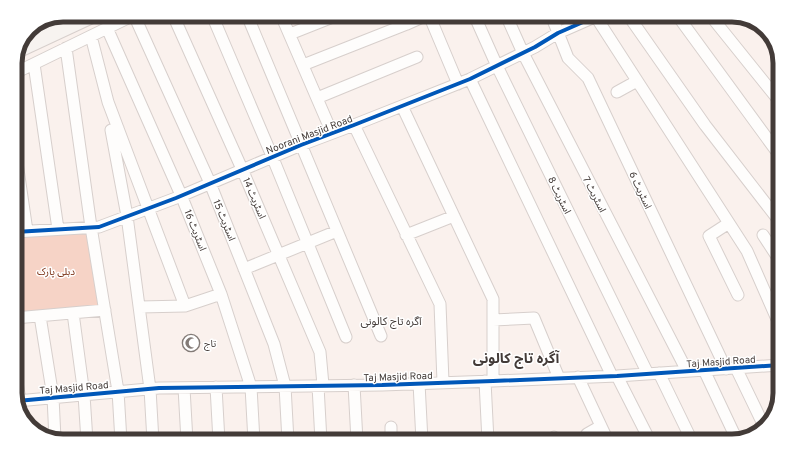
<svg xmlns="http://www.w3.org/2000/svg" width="795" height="456" font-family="Overpass,'Noto Sans Arabic',sans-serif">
<rect width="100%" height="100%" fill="#faf1ed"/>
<path fill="#f6d3c6" d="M91 227 104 310 15 318V232Z"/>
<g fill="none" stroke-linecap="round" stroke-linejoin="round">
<defs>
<path id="street" d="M134 15 210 183 274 344 285 386 288 441
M173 15 242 169 320 352 323 385
M212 15 272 156 346 337
M247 15 381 336
M281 15 332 133
M429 15 458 84
M473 15 476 19 497 66 648 374
M506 15 523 53 687 371
M551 15 568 58 588 78 726 369
M628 15 705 125 780 222
M677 15 780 156
M710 15 780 102
M596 17 747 251 780 326
M407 24 427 15
M107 28 181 195 221 294 251 387 254 441
M290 34 338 15
M91 36 108 102 148 208 185 306
M66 48 91 227 118 391 121 441
M34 64 58 229
M303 65 407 24 403 15
M15 73 134 15
M470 79 612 376
M617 92 637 81
M317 98 417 57
M402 106 493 299V381
M354 125 440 304 443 382
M118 128 111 130 127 216 150 389 153 441
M15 149 27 231
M729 223 709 236 738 295
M15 232 99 227 176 198 301 145 354 125 470 79 535 47 558 33 599 15
M406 235 454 216
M763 235 780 261
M244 269 337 231
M140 307 185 306 221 294
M73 313 84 395 87 441
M40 316 53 397 55 439
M15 318 105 310
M493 320 534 318 559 378
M736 368 764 426
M15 370 20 400V412
M704 370 737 440
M659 373 692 441
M617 376 650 441
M578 377 608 441
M485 381 488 441
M419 383 422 441
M354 385 357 441
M318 386 321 441
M216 387 219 441
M184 388 187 441
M17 401 159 388 382 385 493 381 617 376 780 365
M391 427V441
M554 437V441
M588 441 587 434 601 426"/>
<path id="secondary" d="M20 49 93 15"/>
</defs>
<use href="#street" stroke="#d7cfcc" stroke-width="13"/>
<use href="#secondary" stroke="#d7cfcc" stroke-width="17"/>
<use href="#street" stroke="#fefdfc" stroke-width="11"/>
<use href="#secondary" stroke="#f7f3f0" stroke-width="15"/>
<defs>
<path id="cycleway" d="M15 232 99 227 176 198 301 145 354 125 470 79 535 47 558 33 599 15
M17 401 159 388 382 385 493 381 617 376 780 365"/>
</defs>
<use href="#cycleway" stroke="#fff" stroke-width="6"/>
<use href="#cycleway" stroke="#0057b8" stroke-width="4"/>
</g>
<defs>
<symbol id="mosque-ring" viewBox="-11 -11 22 22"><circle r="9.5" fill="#fff" stroke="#837b77" stroke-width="1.5"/><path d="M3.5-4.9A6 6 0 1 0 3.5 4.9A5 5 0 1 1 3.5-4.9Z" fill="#837b77"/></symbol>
</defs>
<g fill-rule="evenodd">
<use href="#mosque-ring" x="181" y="333" width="20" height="20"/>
</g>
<g text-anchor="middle" stroke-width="3" stroke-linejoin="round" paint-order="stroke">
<g font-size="10" fill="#433b38" stroke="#fff">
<text transform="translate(309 134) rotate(-21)" y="4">Noorani Masjid Road</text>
<text transform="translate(641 190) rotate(65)" y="4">اسٹریٹ 6</text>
<text transform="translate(595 194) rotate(63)" y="4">اسٹریٹ 7</text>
<text transform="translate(560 195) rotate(64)" y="4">اسٹریٹ 8</text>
<text transform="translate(255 198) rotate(67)" y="4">اسٹریٹ 14</text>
<text transform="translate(225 220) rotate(68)" y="4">اسٹریٹ 15</text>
<text transform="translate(196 230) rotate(68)" y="4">اسٹریٹ 16</text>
<text transform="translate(721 361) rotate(-4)" y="4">Taj Masjid Road</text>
<text transform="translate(398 376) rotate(-2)" y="4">Taj Masjid Road</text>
<text transform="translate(74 387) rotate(-5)" y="4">Taj Masjid Road</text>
</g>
<g font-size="10" fill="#792d10" stroke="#fff">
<text x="56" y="275">دہلی پارک</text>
</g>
<g font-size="10" fill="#433b38" stroke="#fff" text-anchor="start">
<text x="204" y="347">تاج</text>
</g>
<g font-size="11" fill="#433b38" stroke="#fff">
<text x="391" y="325">آگرہ تاج کالونی</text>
</g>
<g font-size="14" font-weight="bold" fill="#433b38" stroke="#fff">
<text x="516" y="363">آگرہ تاج کالونی</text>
</g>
</g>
<path d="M0 0H795V456H0ZM63 22H732A41 41 0 0 1 773 63V393A41 41 0 0 1 732 434H63A41 41 0 0 1 22 393V63A41 41 0 0 1 63 22Z" fill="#fff" fill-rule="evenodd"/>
<path fill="none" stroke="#433b38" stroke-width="5" d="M63 22H732A41 41 0 0 1 773 63V393A41 41 0 0 1 732 434H63A41 41 0 0 1 22 393V63A41 41 0 0 1 63 22Z"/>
</svg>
